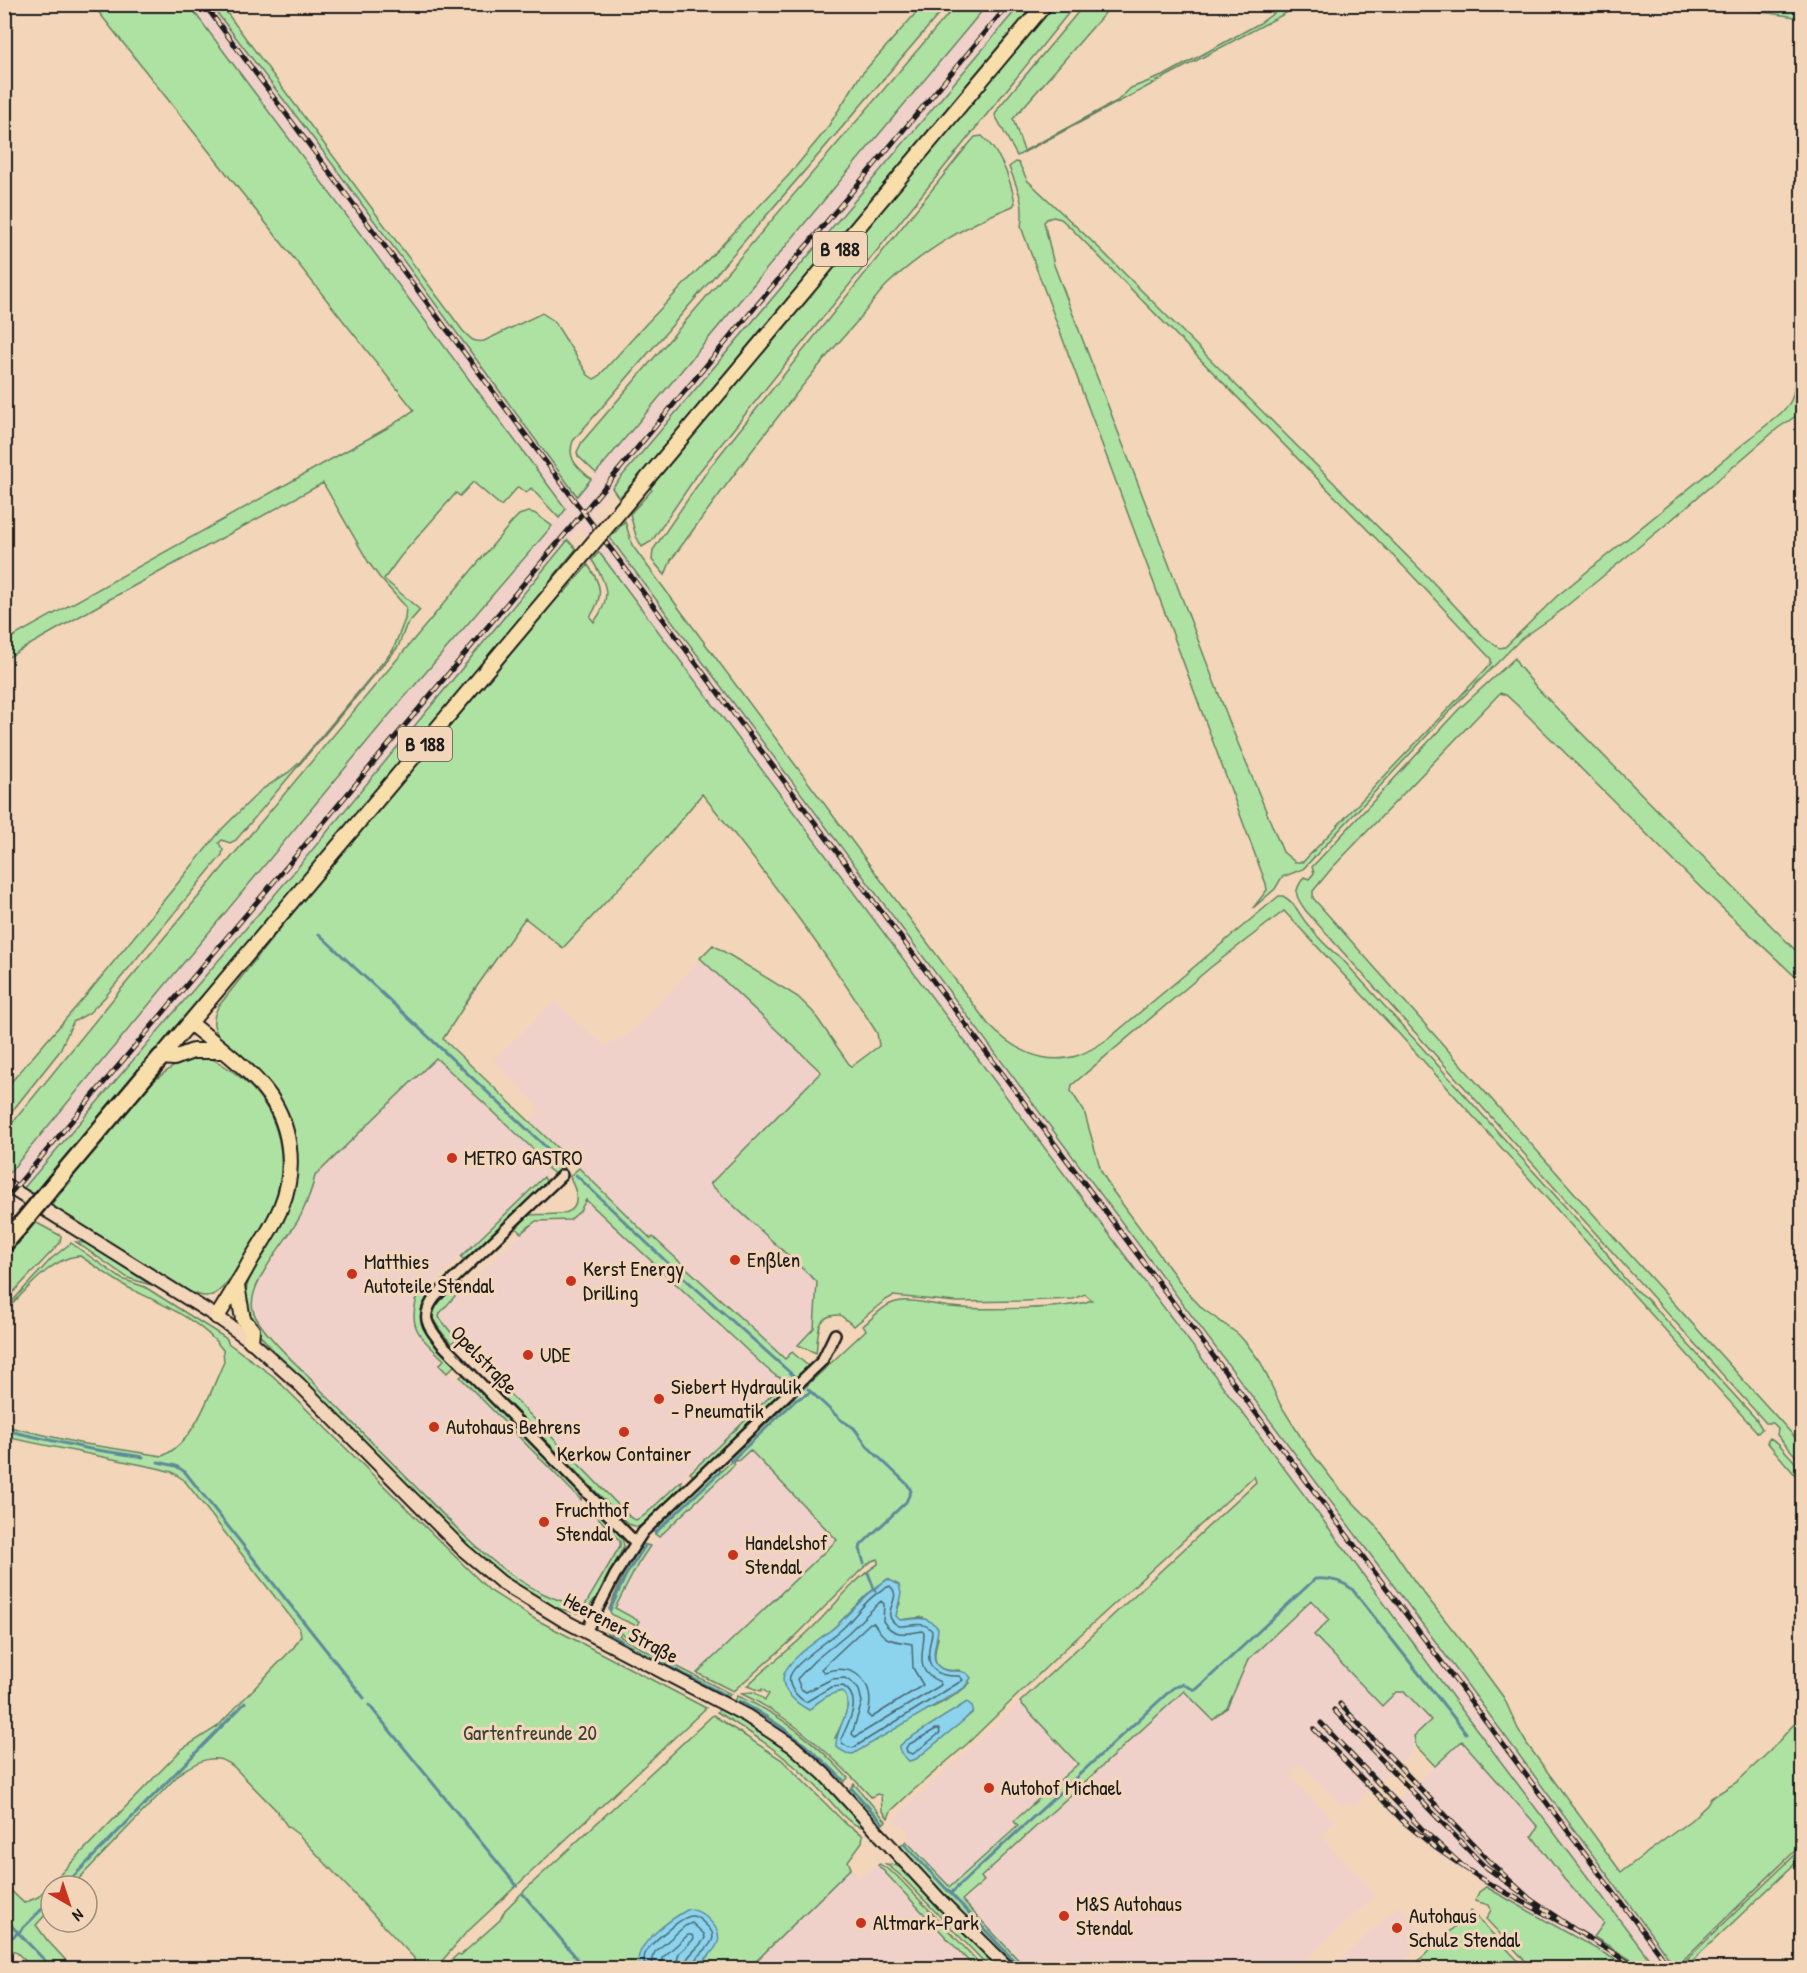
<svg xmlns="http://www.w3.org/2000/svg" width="1807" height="1973" font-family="'Patrick Hand',sans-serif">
<rect width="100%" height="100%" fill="#f3d6b9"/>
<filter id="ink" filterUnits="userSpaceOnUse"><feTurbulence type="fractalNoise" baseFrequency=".0167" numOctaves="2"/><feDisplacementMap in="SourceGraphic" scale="12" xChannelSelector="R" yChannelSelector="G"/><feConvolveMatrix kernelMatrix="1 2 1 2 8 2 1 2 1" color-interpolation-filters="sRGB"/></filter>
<g filter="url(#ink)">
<path fill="#f0d1c9" d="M189 5H211L316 142 577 495 987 5H1020L591 513 898 921 1044 1120 1082 1166 1180 1301 1438 1645 1676 1968H1656L1619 1922 1340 1543 579 527 289 878 5 1211V1178L390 714 566 509Z
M700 958 821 1072 710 1184 817 1282 814 1328 785 1359 653 1238 651 1239 588 1179 589 1177 529 1122 540 1109 493 1060 554 1001 606 1046 626 1036 638 1026Z
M436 1058 550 1165 548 1168 551 1171 415 1300 421 1336 444 1360 440 1365 455 1381 460 1377 620 1541V1546L584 1607 558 1601 546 1596 507 1571 467 1539 286 1353 262 1325 253 1311V1297L260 1277 283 1245 301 1216 311 1192 315 1176Z
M586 1199 765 1367 776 1376 784 1379 775 1392 645 1515 636 1520 630 1518 457 1340 439 1317 440 1311 449 1301 532 1223 564 1221 582 1208Z
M750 1449 837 1540 697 1673 631 1639 638 1621 615 1608 638 1564 650 1546 735 1464 737 1466 740 1464 738 1461Z
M1310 1600 1329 1620 1314 1635 1382 1705 1396 1691 1405 1692 1432 1720 1414 1736 1417 1744 1411 1750V1753L1403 1761H1399L1393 1766 1392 1770 1355 1805 1344 1804 1341 1806 1300 1764 1289 1774 1335 1822 1321 1836 1372 1890 1374 1897 1297 1968H1026L962 1901 984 1881 980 1877 1184 1691 1213 1720 1227 1708 1248 1660Z
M1020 1702 1078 1764 1014 1821 1018 1826 950 1888 906 1841 909 1832 903 1825H897L894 1821 900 1812Z
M1461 1741 1539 1827 1532 1836 1564 1879 1604 1923 1634 1961 1644 1968H1630L1491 1890 1435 1853 1386 1811Z
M878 1865 975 1968H743L850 1866 860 1877Z
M1399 1905 1429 1937 1396 1968H1331Z"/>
<path fill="#aee2a3" stroke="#657f60" stroke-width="1.5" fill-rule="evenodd" d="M93 5H189L566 509 559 518 531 488 526 493 518 487 501 506 473 482 460 496 456 493 400 557 384 579 420 610 406 626 398 647 236 840 230 843 222 840 219 843 223 850 222 855 105 997 89 1013 73 1022 59 1052 5 1120V1089L89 992 222 829 261 790 289 772 300 762 393 650 405 619 406 607 380 578 369 563 323 483 110 599 5 659V637L9 639 389 427 414 410Z
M211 5H221L463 331C470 338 473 343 484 341L542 313 554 321 588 375 594 379 598 377 646 324 788 176 826 130 860 76 923 5H943L944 6 940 13 573 441C566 460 579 468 591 479L577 496 316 142Z
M956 5H987L596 473 578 456 577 452 582 442Z
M1020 5H1037L683 427 619 498 612 488Z
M1053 5H1075L779 372 699 472 652 541 642 547 636 536 630 514 652 490 650 488Z
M1084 5H1112L1013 119 1024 151 1117 101 1131 88 1165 75 1260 23 1280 9 1301 5 1017 156 995 115 999 107Z
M1715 5H1802V18Z
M982 136C1000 152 1011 179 1015 203L1013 206C969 223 924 251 889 283 876 295 866 312 854 325 788 399 730 480 671 560L665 575 652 560 653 550 710 467 963 151 975 137Z
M1016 162 1019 163 1027 180 1100 249 1428 577 1483 636 1499 648 1505 647 1556 597 1780 414C1789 405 1794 399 1794 386L1802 380V412L1778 428 1663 527 1553 617 1521 639 1462 698 1303 869 1282 877 1275 889 1253 908 1267 890 1266 884 1021 227C1025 202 1018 190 1009 167ZM1053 217 1061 219 1073 230 1409 572 1491 659V663L1486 669 1303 862H1295L1283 852 1233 731 1054 265 1044 222 1047 219Z
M528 512 534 513 552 526 390 714 5 1178V1132L122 988 512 522 519 515Z
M625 521 632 545 640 556 988 1024C1012 1049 1044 1067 1079 1055 1090 1051 1099 1045 1108 1039L1268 905 1279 896H1283C1296 903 1299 915 1308 925 1318 938 1330 950 1343 960L1606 1252C1617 1271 1629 1287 1647 1299L1756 1419 1762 1429 1758 1433 1400 1035 1284 911 1211 967 1072 1085 1071 1091 1084 1111 1101 1171 1112 1190 1187 1292 1203 1309 1238 1334 1247 1344 1261 1363 1280 1404 1307 1447 1339 1488 1378 1528 1415 1582 1468 1649 1504 1698 1518 1729 1527 1744 1621 1872 1691 1820 1707 1805 1711 1798 1737 1782 1770 1751 1802 1715V1844L1680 1963H1683L1802 1848V1857L1691 1962 1688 1965 1689 1968H1676L1438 1645 610 538Z
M568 540 576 549 552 578 553 580 274 912 168 1035 62 1165H57L32 1196 22 1190 289 878Z
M599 552 1340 1543 1465 1714 1656 1968H1644L1594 1937 1604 1923 1564 1879 1532 1836 1538 1827 1462 1741 1435 1766 1416 1746 1414 1736 1431 1720 1405 1692H1396L1382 1706 1314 1635 1329 1620 1311 1600 1248 1660 1227 1708 1213 1720 1184 1691 981 1877 984 1881 962 1900 1026 1968H1014L900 1847 906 1841 950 1887 1018 1826 1014 1821 1078 1764 1020 1702 1256 1482 1254 1476 1066 1648 967 1744 909 1794 891 1811 888 1818 882 1810 881 1795 877 1794 871 1797C832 1755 792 1717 740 1693L754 1692 765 1700 769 1694 762 1689 761 1691 747 1686C767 1666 790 1650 810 1630 833 1608 852 1581 878 1564V1559L872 1561 861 1570 792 1640 733 1691 697 1673 837 1540 750 1450 738 1461 736 1459 733 1462 735 1464 659 1537 655 1534 654 1529 718 1469 721 1471 731 1462 729 1459 866 1330 863 1326C873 1318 883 1305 896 1302 913 1298 933 1305 951 1307 978 1310 1069 1310 1092 1300L1085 1294 1073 1299 1023 1301 956 1302 893 1296 884 1301 854 1326 840 1315C814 1314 819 1336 816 1353L798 1345 814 1328 817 1282 710 1184 821 1072 700 958 713 945 798 997 813 1012 851 1067 879 1046 877 1033C824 949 765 871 702 794L671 832 563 948 525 918 475 989 443 1039 571 1161 556 1175 547 1168 550 1165 436 1058 315 1176C312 1190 307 1202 301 1215 289 1239 246 1284 253 1310 257 1327 292 1360 305 1373 340 1411 377 1447 413 1484 443 1514 472 1546 506 1571 534 1590 551 1600 584 1607L620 1546V1541L589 1508 593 1507C605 1514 622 1531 624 1546L598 1595 587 1609 577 1613 553 1607 501 1575 464 1544 279 1357C272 1348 251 1327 248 1318 233 1277 279 1238 291 1201 297 1186 298 1167 297 1151 295 1125 285 1100 267 1080 254 1065 217 1045 214 1025 213 1019 215 1013 218 1007L311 889 562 591 564 593 588 565C602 585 604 596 590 617L594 622C613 597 607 585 592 560ZM888 1579 900 1603 895 1616 899 1620 923 1617 938 1638C932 1660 932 1673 959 1670L970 1683C937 1715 878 1725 835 1738 841 1725 855 1703 842 1691 829 1693 818 1701 809 1710L792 1664 839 1623 866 1595ZM971 1714 916 1759 909 1761 899 1747 905 1741 943 1719Z
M1515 658 1518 665 1538 689 1802 957V983L1700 887 1517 705 1506 695 1500 693 1332 868 1313 891V898L1595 1216 1802 1445V1463L1777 1435 1778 1428 1773 1423H1766L1306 911C1295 896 1293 892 1304 877L1309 879 1314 873 1312 867 1459 709Z
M203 1056C215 1059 225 1066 236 1074 281 1107 294 1167 269 1216 259 1233 229 1290 212 1295 203 1298 194 1293 185 1290L49 1207 71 1181 69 1179C99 1143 154 1060 203 1056Z
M579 1168 651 1239 653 1237 785 1359 792 1352 807 1365V1368L764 1409 760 1406 780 1387 784 1379 776 1376 765 1367 586 1200 580 1211 570 1220 536 1221 521 1233 516 1228 529 1215C544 1212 580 1222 576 1195 576 1188 571 1183 570 1176Z
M544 1177 547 1183 468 1257 463 1259 461 1257Z
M35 1222 61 1236 60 1243 5 1301V1255L15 1243 18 1244Z
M76 1242 87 1243 151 1285 128 1278Z
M71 1243 122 1279 145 1287 227 1339 228 1343 273 1376 489 1590 533 1618 706 1708 465 1934 436 1968H415L414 1958 299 1835 287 1826 277 1811 234 1767C217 1751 198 1761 181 1772L72 1886H51V1909L36 1925 47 1940 73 1968H33L15 1951H12L5 1955V1885L24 1903 38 1897 182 1749 217 1727 294 1647 301 1636 300 1629 184 1480 172 1472 157 1468 5 1437V1426L79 1443 162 1456C195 1443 210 1392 224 1362L223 1350C200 1319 161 1304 127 1287 111 1278 96 1266 80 1256 52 1256 24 1293 5 1312V1309L52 1258Z
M457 1284H461L463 1287 440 1313 439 1317 457 1340 451 1343C424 1313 430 1311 457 1284Z
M429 1287 431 1293C405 1321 433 1341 453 1361L454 1366 447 1373 439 1365 444 1360C425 1341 408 1331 416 1302L415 1300Z
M463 1375 466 1376 582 1494 581 1500 460 1377Z
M501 1385 631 1518 636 1520 645 1515 681 1481 682 1487 644 1524 638 1527 628 1524 499 1393Z
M751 1415 754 1418 752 1420 694 1476 690 1473Z
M1770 1438 1778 1443 1802 1470V1483L1767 1442Z
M643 1544 650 1546 638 1564 615 1608 639 1621 631 1639 623 1635 617 1626 632 1631 635 1625 612 1615 609 1609 624 1573Z
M604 1621 611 1623 621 1637 629 1642 731 1694 725 1698 623 1645 607 1633Z
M737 1696C779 1713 818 1744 848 1778L843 1783H839L737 1705 734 1701Z
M720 1709H725L759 1729 802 1760 863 1827C849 1825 840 1812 831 1802 796 1763 762 1739 717 1712Z
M713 1715 782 1760 847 1825 863 1835 862 1842 848 1861 851 1868 749 1968H443L458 1954 461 1955 500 1920 505 1910 527 1888Z
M854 1784 886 1821 883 1824H878L851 1795 849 1791Z
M880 1864 896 1875 984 1968H975L878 1865Z
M886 1864 895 1865 903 1869 1001 1968H990L899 1874Z
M1486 1887 1630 1968H1532L1486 1919 1491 1910 1489 1905 1475 1901 1479 1892Z
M1471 1911 1525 1968H1411Z"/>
<path fill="#8cd4ee" stroke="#5f8a9a" stroke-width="1.5" d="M888 1579 899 1585 901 1593 896 1616 900 1620C918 1620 924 1613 938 1628 938 1639 930 1656 937 1665 947 1677 963 1665 971 1678L964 1688 853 1754 846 1753 836 1747C834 1729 858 1705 842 1691 829 1693 818 1701 809 1710 797 1704 779 1690 784 1674 790 1657 822 1638 836 1626 853 1610 867 1592 888 1579Z
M967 1702 972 1706 973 1711 963 1721 916 1759 909 1761 900 1752 899 1747 905 1741Z
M689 1909C699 1911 702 1913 709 1920 731 1940 711 1954 695 1968H640C629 1947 672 1918 689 1909Z"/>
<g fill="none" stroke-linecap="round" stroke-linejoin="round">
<path stroke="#496670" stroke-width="1.5" d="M890 1586C905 1599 876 1614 899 1626 912 1626 924 1620 932 1631 932 1638 929 1644 929 1650 926 1672 942 1677 959 1676L963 1680 853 1748 848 1747 842 1743 841 1739C849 1722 863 1698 843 1686L831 1687 806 1702C798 1698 787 1686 790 1676 795 1662 830 1640 842 1629 857 1615 870 1593 890 1586Z
M881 1601 884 1604 883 1621C893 1637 905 1634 922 1631L924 1633C924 1654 913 1671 940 1682L941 1685 855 1737 852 1734 862 1702 859 1690 855 1685 845 1678 832 1679 806 1692 801 1689 797 1679 814 1661 848 1633Z
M870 1623H874C885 1643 893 1640 912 1644L913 1668 923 1685 871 1718 868 1715C876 1683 856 1662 824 1672L821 1669Z
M936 1729H939L940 1733 913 1754 907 1752 906 1748 908 1745Z
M645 1968C645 1964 643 1959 645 1954 648 1945 682 1916 692 1916 698 1916 703 1922 707 1926 726 1943 693 1954 691 1968
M653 1968 652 1958 655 1952 685 1926 692 1923 704 1934 705 1938C699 1949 685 1955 684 1968
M662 1968V1958L688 1935H692L694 1939 679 1953 675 1968"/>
<path stroke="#5f8a9a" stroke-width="3" d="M1796 4 1802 6
M319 934 564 1164
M576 1175 673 1268 795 1377
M808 1389 841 1420 854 1428 868 1447 908 1485 911 1491 906 1502 861 1545 860 1549 864 1563
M4 1430 90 1449 143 1457
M731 1461 796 1400 811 1392
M158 1462 176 1466 185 1472 364 1698
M655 1533 720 1472
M868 1573 875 1591
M610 1610 626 1575 645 1546
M607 1625 611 1634 627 1645 725 1695
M739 1701C779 1722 812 1748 843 1780
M369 1705 517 1886
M851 1788 882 1822
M904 1844 1021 1968
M64 1886 245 1703
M951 1893 1173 1688 1182 1684 1195 1690 1198 1688 1315 1579C1329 1578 1341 1580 1352 1589L1466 1733
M523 1894 585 1968
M4 1918 52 1968
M4 1943 18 1933 51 1900"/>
<defs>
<path id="street" d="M562 1175 435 1297C420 1317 427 1325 441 1343L635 1542
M586 1632 615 1575 643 1532 822 1361 835 1334"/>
<path id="secondary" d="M4 1184 217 1317 251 1341 299 1384 462 1549 501 1582 563 1620 747 1716 794 1747 824 1774 940 1900 1008 1968"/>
<path id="primary" d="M635 493 1045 4
M190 1023C213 1042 247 1067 265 1090 291 1122 297 1168 281 1207 274 1225 262 1242 252 1258 241 1278 229 1298 217 1317
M161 1057 568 573
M161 1057 174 1058 193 1051H222
M237 1286 243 1319 252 1330 251 1341"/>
<path id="highway" d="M56 1182 161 1057
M4 1244 18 1228"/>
</defs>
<use href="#street" stroke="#1c1c1c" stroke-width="14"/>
<use href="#secondary" stroke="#1c1c1c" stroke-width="16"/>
<use href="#primary" stroke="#1c1c1c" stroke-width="18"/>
<use href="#highway" stroke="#1c1c1c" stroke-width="21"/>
<use href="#street" stroke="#f3d6b9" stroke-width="9"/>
<use href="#secondary" stroke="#f3d6b9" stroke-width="12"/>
<use href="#primary" stroke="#f8deab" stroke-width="14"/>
<use href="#highway" stroke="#f8deab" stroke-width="16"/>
<defs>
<path id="rail" d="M204 4 1670 1968
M4 1201 283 871 1009 4
M1334 1710 1483 1865 1530 1899 1491 1863 1340 1704
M1314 1729 1404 1822 1436 1848 1465 1868 1422 1829 1321 1723
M1465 1868 1488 1883 1577 1931 1530 1899
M1577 1931 1638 1968"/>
</defs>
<use href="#rail" stroke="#1c1c1c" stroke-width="5"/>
<use href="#rail" stroke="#f3d6b9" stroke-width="3" stroke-dasharray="9" stroke-linecap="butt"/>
<defs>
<path id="primary-bridge" d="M568 573 635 493"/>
<path id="highway-bridge" d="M18 1228 56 1182"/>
</defs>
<use href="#primary-bridge" stroke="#1c1c1c" stroke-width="18" stroke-linecap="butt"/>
<use href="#highway-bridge" stroke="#1c1c1c" stroke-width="21" stroke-linecap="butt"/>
<use href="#primary-bridge" stroke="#f8deab" stroke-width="14"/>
<use href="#highway-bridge" stroke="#f8deab" stroke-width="16"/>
</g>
</g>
<g fill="#c8321e" stroke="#f3d6b9" stroke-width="2">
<circle cx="452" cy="1158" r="6"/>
<circle cx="735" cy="1260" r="6"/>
<circle cx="352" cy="1274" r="6"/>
<circle cx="571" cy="1281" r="6"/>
<circle cx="528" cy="1355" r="6"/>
<circle cx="659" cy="1399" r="6"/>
<circle cx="434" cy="1427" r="6"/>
<circle cx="624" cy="1432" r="6"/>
<circle cx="544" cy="1522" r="6"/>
<circle cx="733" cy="1555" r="6"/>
<circle cx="989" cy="1788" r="6"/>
<circle cx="1064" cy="1916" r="6"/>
<circle cx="861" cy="1923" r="6"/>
<circle cx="1397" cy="1928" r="6"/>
</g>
<g text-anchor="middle" stroke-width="6" stroke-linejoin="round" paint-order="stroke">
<g fill="#f3d6b9" stroke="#5c544b" stroke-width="1.5">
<rect x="813" y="232" width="54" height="34" rx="4.5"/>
<rect x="398" y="727" width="54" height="34" rx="4.5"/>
</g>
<g font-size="20" font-weight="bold" fill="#1c1c1c">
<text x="840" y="256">B 188</text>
<text x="425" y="751">B 188</text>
</g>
<g font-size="21" fill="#1c1c1c" stroke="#f3d6b9" text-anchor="start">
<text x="464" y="1165">METRO GASTRO</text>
<text x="747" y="1267">Enßlen</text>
<text x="364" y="1269">Matthies<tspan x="364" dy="24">Autoteile Stendal</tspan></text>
<text x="583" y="1276">Kerst Energy<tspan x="583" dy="24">Drilling</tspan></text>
<text x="540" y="1362">UDE</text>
<text x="671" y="1394">Siebert Hydraulik<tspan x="671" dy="24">- Pneumatik</tspan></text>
<text x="446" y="1434">Autohaus Behrens</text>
<text x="624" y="1461" text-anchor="middle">Kerkow Container</text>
<text x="556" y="1517">Fruchthof<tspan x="556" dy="24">Stendal</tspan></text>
<text x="745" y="1550">Handelshof<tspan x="745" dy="24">Stendal</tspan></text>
<text x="1001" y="1795">Autohof Michael</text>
<text x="1076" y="1911">M&amp;S Autohaus<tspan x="1076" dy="24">Stendal</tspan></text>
<text x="1409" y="1923">Autohaus<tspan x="1409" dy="24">Schulz Stendal</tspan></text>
<text x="873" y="1930">Altmark-Park</text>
</g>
<g font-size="21" fill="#1c1c1c" stroke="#f3d6b9">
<text transform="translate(484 1360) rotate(46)" y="7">Opelstraße</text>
<text transform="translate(621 1628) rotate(28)" y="7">Heerener Straße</text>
</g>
<g font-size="21" fill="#394437" stroke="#f3d6b9">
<text x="530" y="1740">Gartenfreunde 20</text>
</g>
</g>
<rect width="1807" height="1973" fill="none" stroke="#f3d6b9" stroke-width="24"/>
<rect x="12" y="12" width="1783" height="1949" fill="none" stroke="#1c1c1c" stroke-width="2" filter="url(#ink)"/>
<g transform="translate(69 1904) rotate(141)"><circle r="28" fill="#f3d6b9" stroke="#9d8c7a" stroke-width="1.5"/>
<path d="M0-4.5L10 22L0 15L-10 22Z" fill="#c8321e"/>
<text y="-9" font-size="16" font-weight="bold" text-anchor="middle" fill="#1c1c1c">N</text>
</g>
</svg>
